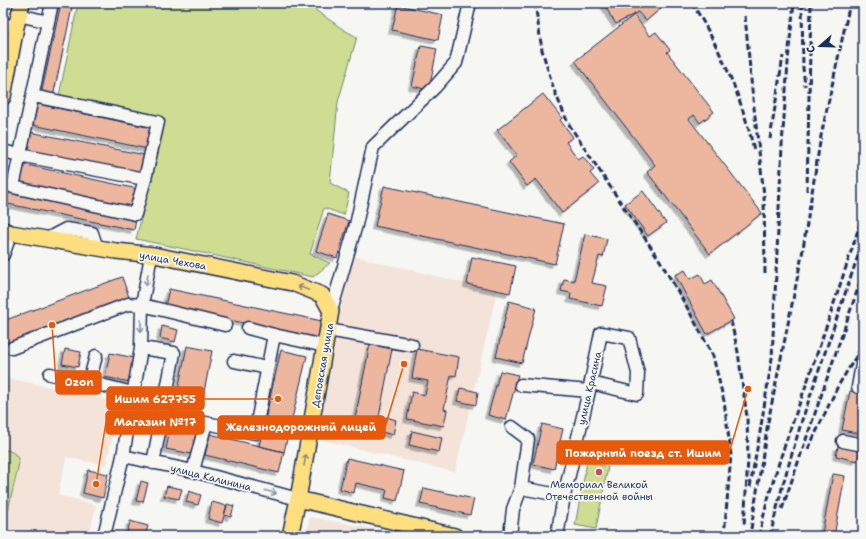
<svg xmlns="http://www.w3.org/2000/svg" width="866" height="539" font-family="'Shantell Sans',sans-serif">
<defs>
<filter id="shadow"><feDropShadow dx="-3.5" dy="3.5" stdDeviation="0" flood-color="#0004"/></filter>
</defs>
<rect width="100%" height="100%" fill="#f6f6f2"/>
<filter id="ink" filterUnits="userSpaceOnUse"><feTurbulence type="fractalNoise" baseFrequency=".025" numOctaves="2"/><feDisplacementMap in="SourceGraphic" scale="8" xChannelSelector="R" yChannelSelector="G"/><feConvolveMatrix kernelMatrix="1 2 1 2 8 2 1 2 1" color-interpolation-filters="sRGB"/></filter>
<g filter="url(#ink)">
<path fill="#f3e3d9" d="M353 256 497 291 455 472 310 437Z
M3 377 120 403 106 465 66 457 58 495 96 505 89 536H3Z
M310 517 412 536H306Z"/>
<path fill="#cedd91" stroke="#748678" d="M78 3H312L314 9 344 30 357 37 338 102 330 183 349 193 344 215 324 208 310 254 330 263 313 277 189 250 136 239 154 168 162 119 59 96Z
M3 449C12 451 18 454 19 463L6 519 3 521Z
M587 462 608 467 596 529 575 525Z"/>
<path fill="#ecb69f" stroke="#1b2f5e" filter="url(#shadow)" d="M61 3H73L53 97 41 95Z
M604 3H667L646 21 638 12 616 24 610 15Z
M398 5 443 15 438 40 392 30Z
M634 15 650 36 656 32 670 50 667 52 714 112 700 123 694 115 689 119 762 213 710 254 647 172 655 165 575 61Z
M421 46 437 49 429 90 412 86Z
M543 94 562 118 560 120 573 137 566 142 578 159 583 156 594 170 590 173 599 184 562 213 536 179 527 186 509 162 517 155 497 130Z
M38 104 152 128 148 149 33 125Z
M30 132 145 155 141 176 26 153Z
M22 164 138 189 134 209 18 184Z
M384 186 564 224 555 264 375 226Z
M643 191 666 223 648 236 625 204Z
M4 192 136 220 134 230 3 203Z
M328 214 349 221 337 258 316 251Z
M585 234 607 239 603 257 599 256 592 283 607 286 602 306 570 299 571 293 561 291 564 279 574 281Z
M472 257 516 266 510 293 467 284Z
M685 270 690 279 700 274 705 284 712 280 734 319 707 334 675 275Z
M122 277 130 300 3 347V321Z
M169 289 322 321 318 339 165 306Z
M509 301 536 308 522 363 496 357Z
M162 326 178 330 175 342 160 338Z
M370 344 392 349 376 433 353 429Z
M187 346 212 351 192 454 166 449Z
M65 349 81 352 78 367 62 364Z
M417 349 459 357 456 376 451 375 444 409 447 410 444 426 407 419 412 392 425 395 428 381 412 378Z
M281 350 307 356 284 452 259 446Z
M110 353 135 358 129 382 105 377Z
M500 371 518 375 506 420 488 415Z
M460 388 478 392 476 405 457 401Z
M850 391 863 393V426L861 434 842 430Z
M386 417 396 420 393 435 382 432Z
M542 424 563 429 554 469 533 464Z
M412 431 442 438 439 452 409 445Z
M210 434 284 452 279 473 205 455Z
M838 446 860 451 857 461 836 456Z
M347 458 404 471 397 501 385 498 387 490 356 483 354 493 340 489Z
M88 470 108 474 103 498 83 493Z
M833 474 845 476 834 536 822 534Z
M141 481 148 483 143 502 136 501Z
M167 486 182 489 179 499 164 496Z
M424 488 474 499 470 515 420 504Z
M189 491 201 495 198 505 186 502Z
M212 502 227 506 222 523 208 519Z
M227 504 234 506 231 517 224 515Z
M130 521 148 526 145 536H134L127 534Z"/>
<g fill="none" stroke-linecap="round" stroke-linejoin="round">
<defs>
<path id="minor" d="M52 3 13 187 135 214 145 179
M19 15 48 22
M3 24 16 27
M3 151 19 155 145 179 158 122 33 96
M47 239 66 229 92 233 97 248
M3 255 11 233
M331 311 356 225 373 147 435 87 456 63 470 3
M248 328 274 335 325 346
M328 330 412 345
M12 348 128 304 142 305 225 325
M141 348 174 353 153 463
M96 356 89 382 133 393
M863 359 858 387 863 388
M234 361 267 368
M50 374 89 382
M521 385 589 391
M843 441 863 445
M123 456 193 471 298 499
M193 471 206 423 255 433 274 335
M521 488 564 496
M104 536 123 456 141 348 142 305 150 261 154 255
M510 536 513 509 521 488 528 439 512 427
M557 536 564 496 589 391 601 333 629 338 638 373 637 394 591 383"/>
<path id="major" d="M3 97 16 27 22 3
M3 230 11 233 116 251 154 255 292 283 322 295 331 311 298 499 290 536
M298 499 455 536"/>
</defs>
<use href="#minor" stroke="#1b2f5e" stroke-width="15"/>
<use href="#major" stroke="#1b2f5e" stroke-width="18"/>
<use href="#minor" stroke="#f6f6f2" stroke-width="12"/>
<use href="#major" stroke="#fddf80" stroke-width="15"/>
<path stroke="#1b2f5e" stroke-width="3" stroke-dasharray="6 3" stroke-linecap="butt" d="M535 3 542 50 554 90 568 123 613 191 659 259 688 309 713 356 724 401 731 455 724 536
M692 3C720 48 742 98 754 150
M802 3 803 68 805 86
M745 16 752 90 764 195 765 273
M770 139 783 56
M807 191 811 3
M731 321 738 352 747 417 748 459 744 526
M808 449 838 386 863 345
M750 487 760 432 772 358 782 145 789 49 794 3
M782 509 863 274
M751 529 768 422 802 255 821 136 850 3
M759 536C771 479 792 425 811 371 829 319 846 267 863 215
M770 536 783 484 802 420 863 241"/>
</g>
<defs><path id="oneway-shaft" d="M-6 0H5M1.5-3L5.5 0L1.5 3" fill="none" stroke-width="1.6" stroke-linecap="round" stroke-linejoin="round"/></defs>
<g stroke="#8892a8">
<use href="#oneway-shaft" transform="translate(147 280) rotate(100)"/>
<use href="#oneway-shaft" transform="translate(141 326) rotate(90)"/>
<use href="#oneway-shaft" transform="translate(271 492) rotate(15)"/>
</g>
<g stroke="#8c876f">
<use href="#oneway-shaft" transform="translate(303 288) rotate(-158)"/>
<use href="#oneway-shaft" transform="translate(305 460) rotate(-80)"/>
</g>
</g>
<circle fill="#d1495b" stroke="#f6f6f2" stroke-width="1.5" cx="599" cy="472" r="4"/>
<g text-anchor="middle" stroke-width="3.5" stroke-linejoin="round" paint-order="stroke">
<g font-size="10" fill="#1b2f5e" stroke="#f6f6f2">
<text transform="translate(173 260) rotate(10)" y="4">улица Чехова</text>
<text transform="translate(322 365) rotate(-80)" y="4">Деповская улица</text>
<text transform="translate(589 388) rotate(-77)" y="4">улица Красина</text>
<text transform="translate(211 477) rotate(14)" y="4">улица Калинина</text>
</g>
<g font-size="10" fill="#1b2f5e" stroke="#f6f6f2">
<text x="599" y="488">Мемориал Великой<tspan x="599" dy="12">Отечественной войны</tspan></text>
</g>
</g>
<path fill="none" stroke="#e8590c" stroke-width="1.5" d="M52 325L56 383M278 399L204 399M96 484L106 422M404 364L385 427M748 389L729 453"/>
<g fill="#e8590c" stroke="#f6f6f2" stroke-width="1.5">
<circle cx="52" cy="325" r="4"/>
<circle cx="278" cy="399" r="4"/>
<circle cx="96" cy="484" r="4"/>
<circle cx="404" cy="364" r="4"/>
<circle cx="748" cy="389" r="4"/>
</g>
<g fill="#e8590c" stroke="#e8590c" stroke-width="1.5">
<rect x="56" y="371" width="45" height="23" rx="4"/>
<rect x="107" y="387" width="97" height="23" rx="4"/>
<rect x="106" y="411" width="98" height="23" rx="4"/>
<rect x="218" y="416" width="167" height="23" rx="4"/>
<rect x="557" y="441" width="172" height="23" rx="4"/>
</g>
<g font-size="11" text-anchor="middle" font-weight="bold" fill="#fff">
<text x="79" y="386">Ozon</text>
<text x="155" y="403">Ишим 627755</text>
<text x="155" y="426">Магазин №17</text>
<text x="301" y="431">Железнодорожный лицей</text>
<text x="643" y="457">Пожарный поезд ст. Ишим</text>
</g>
<rect width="866" height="539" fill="none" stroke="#f6f6f2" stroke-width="16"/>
<rect x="8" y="8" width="850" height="523" fill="none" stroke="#1b2f5e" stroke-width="1.5" filter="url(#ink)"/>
<g transform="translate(820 46) rotate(250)" stroke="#f6f6f2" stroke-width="3" paint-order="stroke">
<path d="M0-3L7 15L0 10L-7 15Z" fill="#1b2f5e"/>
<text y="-6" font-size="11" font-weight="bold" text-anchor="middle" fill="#1b2f5e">С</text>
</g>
</svg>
